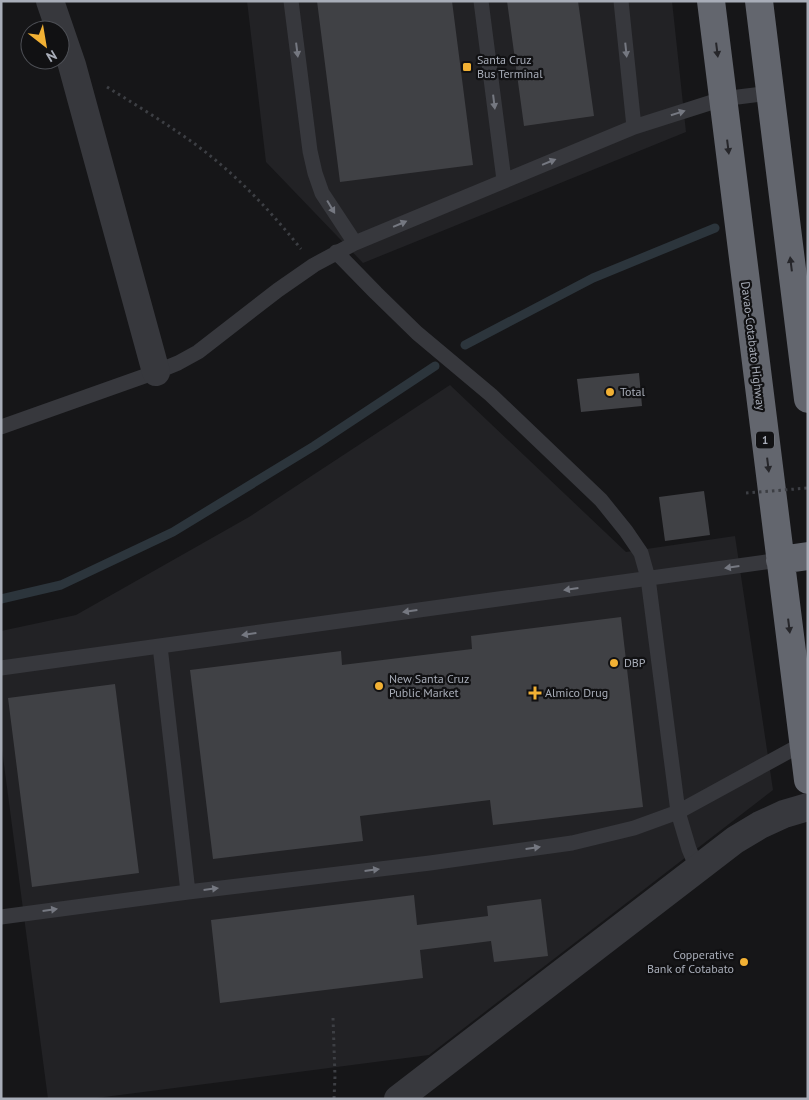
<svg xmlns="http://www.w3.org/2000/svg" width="809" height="1100" font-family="'PT Sans',sans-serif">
<rect width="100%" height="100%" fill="#161618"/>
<path fill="#222225" d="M247 1H672L686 132 363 263 266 162Z
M450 385 626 552 735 536 773 790 429 1055 89 1099H48L1 742V631L76 615 249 517Z"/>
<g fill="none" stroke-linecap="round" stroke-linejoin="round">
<path stroke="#2c353c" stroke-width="9" d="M465 345 593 278 715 228
M1 599 61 585 173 532 314 446 435 366"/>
</g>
<path fill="#404145" d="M317 1H452L473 165 340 182Z
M507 1H578L594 116 524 126Z
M639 373 642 406 581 412 577 379Z
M704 491 710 535 665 541 659 497Z
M621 617 643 807 493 825 490 800 360 816 363 841 213 859 190 670 341 651 342 665 472 649 471 636Z
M115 684 139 873 32 887 8 698Z
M414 895 417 925 488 916 487 906 541 899 548 956 494 962 491 941 420 950 423 978 220 1003 211 920Z"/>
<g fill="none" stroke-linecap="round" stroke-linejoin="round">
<path stroke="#3d3f44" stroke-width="3" stroke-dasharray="2.5 4" stroke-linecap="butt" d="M107 87C131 102 156 117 179 133 226 164 266 205 301 249
M333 1018 335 1076 334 1099"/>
<path stroke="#37383d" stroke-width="15" d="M291 1 310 151 315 173 322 193 355 243
M481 1 504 180
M621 1 634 127
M336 252 376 293 417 333 491 395 601 500 626 531 641 553 648 578 678 812 689 849 697 868
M1 427 156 372 178 363 198 352 278 290 314 265 355 243 634 127 722 99 770 93
M160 646 188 892
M1 668 780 560
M1 917 188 892 430 863 572 843 634 828 678 812 804 743"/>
<path stroke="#37383d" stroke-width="28" d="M50 1 72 65 156 372
M398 1099 735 840 760 825 784 814 808 807"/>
<path stroke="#63666e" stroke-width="28" d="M711 1 808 780
M759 1 808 399
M780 560 808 556"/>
<path stroke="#3d3f44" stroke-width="3" stroke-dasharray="2.5 4" stroke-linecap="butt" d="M746 493 808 488"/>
</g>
<defs><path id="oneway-solid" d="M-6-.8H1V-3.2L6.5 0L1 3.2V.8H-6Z" transform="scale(1.25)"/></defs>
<g fill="#757881">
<use href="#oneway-solid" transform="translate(297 50) rotate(83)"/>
<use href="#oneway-solid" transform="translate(626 50) rotate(84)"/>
<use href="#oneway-solid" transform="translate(494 102) rotate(83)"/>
<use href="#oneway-solid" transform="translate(678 113) rotate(-18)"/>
<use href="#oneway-solid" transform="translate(549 162) rotate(-22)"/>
<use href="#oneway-solid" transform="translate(331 207) rotate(59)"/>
<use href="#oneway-solid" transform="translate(400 224) rotate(-23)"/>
<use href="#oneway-solid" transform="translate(732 567) rotate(172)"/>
<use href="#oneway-solid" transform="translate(571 589) rotate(172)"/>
<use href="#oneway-solid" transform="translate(410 611) rotate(172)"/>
<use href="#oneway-solid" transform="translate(249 634) rotate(172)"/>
<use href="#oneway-solid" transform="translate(533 848) rotate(-8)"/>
<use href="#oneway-solid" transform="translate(372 870) rotate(-7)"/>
<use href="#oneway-solid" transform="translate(211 889) rotate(-7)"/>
<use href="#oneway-solid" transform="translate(50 910) rotate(-8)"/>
</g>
<g fill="#26262a">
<use href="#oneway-solid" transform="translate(717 50) rotate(83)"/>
<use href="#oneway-solid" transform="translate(728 147) rotate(83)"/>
<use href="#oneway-solid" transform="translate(791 264) rotate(-97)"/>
<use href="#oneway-solid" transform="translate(768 465) rotate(83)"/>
<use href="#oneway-solid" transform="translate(789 626) rotate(83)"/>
</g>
<g fill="#f2b134" stroke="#111113" stroke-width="2">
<rect x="462" y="62" width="10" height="10" rx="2.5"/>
<circle cx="610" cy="392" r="5"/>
<circle cx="614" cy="663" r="5"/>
<circle cx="379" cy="686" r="5"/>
<path d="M532.5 685.5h5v5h5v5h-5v5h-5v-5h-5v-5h5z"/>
<circle cx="744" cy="962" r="5"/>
</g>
<g text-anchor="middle" stroke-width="4.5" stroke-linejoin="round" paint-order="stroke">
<rect fill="#111113" stroke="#7b7e86" stroke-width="1" x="756" y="431.5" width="18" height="17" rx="4"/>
<g font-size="11" font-weight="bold" fill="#a8adb8">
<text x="765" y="444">1</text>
</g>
<g font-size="12" fill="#a8adb8" stroke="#111113" text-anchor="start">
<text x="477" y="64">Santa Cruz<tspan x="477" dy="14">Bus Terminal</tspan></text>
<text x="620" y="396">Total</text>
<text x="624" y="667">DBP</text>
<text x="389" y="683">New Santa Cruz<tspan x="389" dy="14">Public Market</tspan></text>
<text x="545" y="697">Almico Drug</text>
<text x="734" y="959" text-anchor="end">Copperative<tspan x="734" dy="14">Bank of Cotabato</tspan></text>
</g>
<g font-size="12" fill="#a8adb8" stroke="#111113">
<text transform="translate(753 346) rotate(83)" y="4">Davao-Cotabato Highway</text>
</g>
</g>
<rect width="809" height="1100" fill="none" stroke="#a8adb8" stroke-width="5"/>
<g transform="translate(45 45) rotate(149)"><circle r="24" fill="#111113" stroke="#4d4f55"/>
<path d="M0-4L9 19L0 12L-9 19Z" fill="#f2b134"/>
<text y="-8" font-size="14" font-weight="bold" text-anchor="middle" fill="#a8adb8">N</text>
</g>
</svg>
